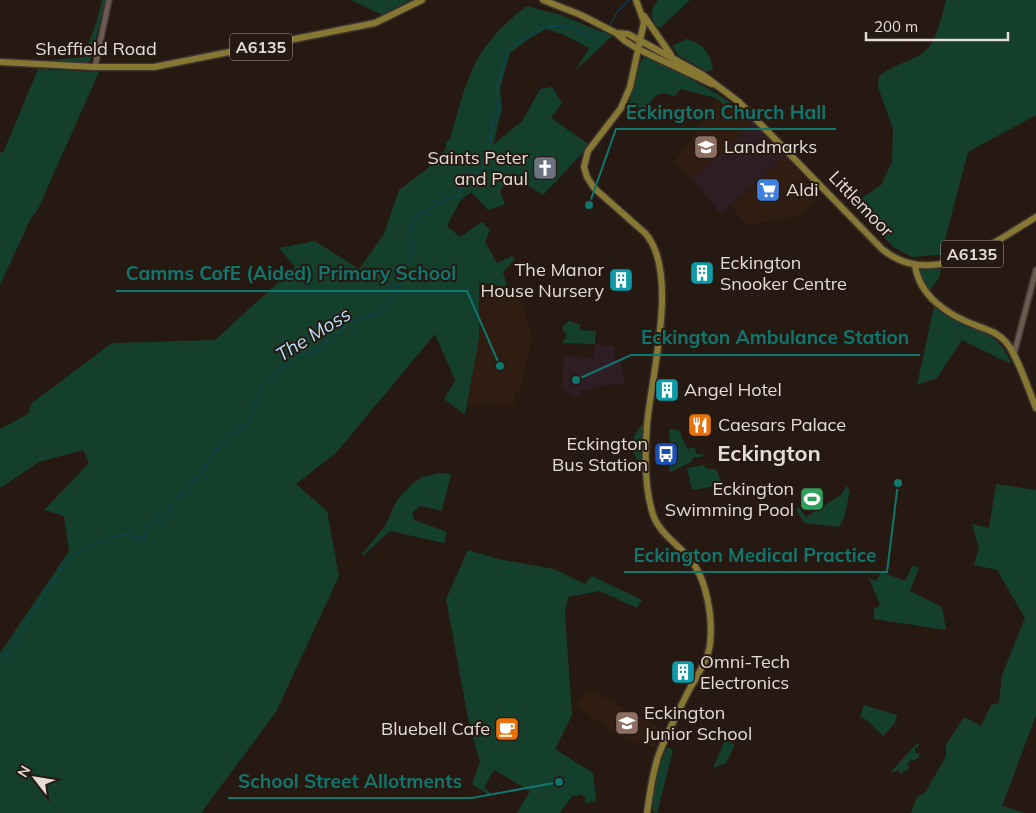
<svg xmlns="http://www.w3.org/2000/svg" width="1036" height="813" font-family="Mulish,sans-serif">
<rect width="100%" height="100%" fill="#261911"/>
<path fill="#301d12" d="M718 96 752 122 693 180 674 162 697 132Z
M787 154 816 186 807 194 814 202 800 215 747 225 731 207Z
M479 282 519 290 532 337 520 391 515 392 514 405 467 404 466 401 479 338Z
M587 688 665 730 657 749 624 739 576 706Z"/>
<path fill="#2f1d24" d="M752 122 787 154 721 214 693 180Z
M595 344 614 346 615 362H621L625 383 600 386 583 391 575 398 562 388 564 356 594 358Z"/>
<path fill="#153f2d" d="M102 0H106L90 61 87 64 41 61 83 57 96 24Z
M351 0H411L382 15Z
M658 0H690L660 28C650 21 649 9 658 0Z
M946 0H1036V115L968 152 945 240 950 247 952 254 912 257 893 247 853 204 881 185 892 162 893 129 878 87 879 76C891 67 904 63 918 56 937 46 941 18 946 0Z
M527 6 561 15 612 36 575 71 589 48 562 34 546 29 529 39 510 53 500 89 502 108 493 145 523 120 540 89 552 87 562 103 551 118 590 145 543 195 518 179 506 183 500 191 505 204 488 210 471 192 460 201 447 226 460 237 482 222 490 230 485 242 497 263 512 256 515 259 503 272 507 287 479 282V338L465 415 444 399 455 380 435 334 336 453 296 484 327 511 339 576 276 712 201 813H0V653L69 551 64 516 44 510 89 463 83 450 39 462 0 488V429L28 414 32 403 112 343 215 340 295 267 279 248 315 241 359 269 384 234 399 190 427 169 446 149V142L450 140C466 80 474 45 527 6Z
M686 39C701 42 711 53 713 69L708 72 679 56 672 46Z
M648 55 721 96 744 112V120L716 98 681 89 675 96 662 93 655 96 639 118 627 109C634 93 634 69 644 57Z
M38 69 99 72 38 209 31 218 0 285V152L3 153Z
M942 266 939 278 929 291 922 282 919 270Z
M934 306C940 311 947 316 954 320 979 333 1001 333 1011 364L962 340 937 378 917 385Z
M569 321 580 325V330L596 331 595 344 563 343V340L566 339V332H563V326Z
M644 424 642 468C631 448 628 446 641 425Z
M669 429 679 430 687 449 695 447 696 454H704L701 457H693L691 462 671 472 669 471V450H672L674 442H670Z
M703 465 708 469H716L726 494 723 495 716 486 692 490 687 468Z
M439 473 451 474 442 511 421 506 412 513 414 520 447 532 444 543 390 531 363 556 362 554 385 526 397 500 411 485 422 477Z
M996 484 1036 490V715L1002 806 1025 813H911L917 797 925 793 946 756V745L964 717 981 726 991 705 999 703 1002 675 1025 618 997 570 974 565 979 548 972 524 989 528Z
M847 486 850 491 844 518 839 527 804 523 796 509 799 507 806 517 841 495Z
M468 550 498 559 554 569 585 584 592 576 642 600 637 608 600 591 568 597 565 613 572 715 555 749 593 773 596 800 593 802 590 801 589 804 584 801 586 797 579 794 577 797 573 795 560 813H517L530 791 494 770 484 788 491 793 490 796 472 784 480 762 468 718 446 599Z
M913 565 919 568 910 591 942 607 946 630 874 619V609L880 605 869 578 876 581 881 572 905 581Z
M864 705 897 715 895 723 883 736 867 720 860 717Z
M725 740 735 745 726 763 713 768Z
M918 742 919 747 915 748V753H919V757L914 761 911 759 907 765 910 768 900 774 899 770 890 773Z
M667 747 673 750 657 813H655C645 801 661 762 667 747Z"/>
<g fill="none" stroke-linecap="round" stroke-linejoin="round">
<path stroke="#0b465f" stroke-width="1" d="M609 26 618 11 629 0
M0 664C24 632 40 594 66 564 77 550 109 534 127 535 133 535 139 539 145 539L143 527 162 518 201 473 220 443 248 425 260 391 276 372 290 364 297 357 315 352 350 322 373 315 391 305 415 246 409 237 415 218 447 198 459 196 465 175 481 170 487 161 493 122 499 113 497 91 507 50C542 26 557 15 596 42L605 32"/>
<defs>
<path id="minor" d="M95 67 109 0
M1014 354 1036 270"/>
<path id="major" d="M543 0 581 15 616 33 625 41 638 49 712 84
M636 0 644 22 630 87 621 108 588 151 584 167 587 177 594 188 645 233C680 272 651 376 647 425 645 452 644 485 652 511 657 532 676 542 689 558 707 578 713 618 710 644 708 661 696 677 688 692 678 712 667 733 659 754 652 773 650 793 647 813
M644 16 671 55
M616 33 628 34 703 75 739 102 882 249C931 290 992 244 1036 217
M0 62 95 67H154L375 23 422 0
M915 265C919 296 948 315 975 325 985 329 997 332 1005 341 1016 352 1029 391 1036 408"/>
</defs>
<use href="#minor" stroke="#3d3330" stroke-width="8"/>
<use href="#major" stroke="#3d3330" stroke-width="9"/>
<use href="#minor" stroke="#695a50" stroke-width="5"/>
<use href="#major" stroke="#867733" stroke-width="6"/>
</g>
<defs>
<symbol id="university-square" viewBox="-11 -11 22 22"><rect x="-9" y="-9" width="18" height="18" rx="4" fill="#8d6e63" stroke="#261911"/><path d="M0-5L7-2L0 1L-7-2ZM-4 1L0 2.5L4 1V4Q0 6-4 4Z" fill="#fff"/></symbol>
<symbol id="church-square" viewBox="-11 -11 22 22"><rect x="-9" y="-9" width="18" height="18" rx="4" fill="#6b7280" stroke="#261911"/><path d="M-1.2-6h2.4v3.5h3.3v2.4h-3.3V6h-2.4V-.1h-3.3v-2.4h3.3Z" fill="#fff"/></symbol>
<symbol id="supermarket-square" viewBox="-11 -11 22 22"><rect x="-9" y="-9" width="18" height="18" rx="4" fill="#3f7fe0" stroke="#261911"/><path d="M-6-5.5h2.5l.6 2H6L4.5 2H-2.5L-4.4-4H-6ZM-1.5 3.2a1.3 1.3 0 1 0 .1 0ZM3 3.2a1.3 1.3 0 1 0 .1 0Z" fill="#fff"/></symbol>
<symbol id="building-square" viewBox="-11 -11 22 22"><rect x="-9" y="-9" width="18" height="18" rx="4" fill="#0f9aa8" stroke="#261911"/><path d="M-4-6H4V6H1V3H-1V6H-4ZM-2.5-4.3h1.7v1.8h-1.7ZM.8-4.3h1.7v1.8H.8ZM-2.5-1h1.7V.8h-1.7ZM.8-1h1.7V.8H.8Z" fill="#fff"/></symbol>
<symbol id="restaurant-square" viewBox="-11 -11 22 22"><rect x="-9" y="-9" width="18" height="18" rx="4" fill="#e8710a" stroke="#261911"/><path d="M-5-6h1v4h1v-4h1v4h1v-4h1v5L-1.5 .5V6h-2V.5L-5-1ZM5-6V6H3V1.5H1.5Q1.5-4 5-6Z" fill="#fff"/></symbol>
<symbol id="bus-square" viewBox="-11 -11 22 22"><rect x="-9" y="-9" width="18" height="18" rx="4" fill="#1a4fb4" stroke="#261911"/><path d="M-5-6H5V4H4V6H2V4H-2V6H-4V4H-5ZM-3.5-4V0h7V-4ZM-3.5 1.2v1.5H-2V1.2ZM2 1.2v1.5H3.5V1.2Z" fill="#fff"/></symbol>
<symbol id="stadium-square" viewBox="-11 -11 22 22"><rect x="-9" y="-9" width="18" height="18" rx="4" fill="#2e9e5b" stroke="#261911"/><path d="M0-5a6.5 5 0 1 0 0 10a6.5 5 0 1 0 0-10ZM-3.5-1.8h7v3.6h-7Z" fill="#fff"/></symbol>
<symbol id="school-square" viewBox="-11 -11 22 22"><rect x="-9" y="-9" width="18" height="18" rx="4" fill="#8d6e63" stroke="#261911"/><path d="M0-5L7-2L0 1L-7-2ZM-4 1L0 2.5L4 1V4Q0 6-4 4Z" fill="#fff"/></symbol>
<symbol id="cafe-square" viewBox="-11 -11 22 22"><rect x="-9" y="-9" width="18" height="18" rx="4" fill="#e8710a" stroke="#261911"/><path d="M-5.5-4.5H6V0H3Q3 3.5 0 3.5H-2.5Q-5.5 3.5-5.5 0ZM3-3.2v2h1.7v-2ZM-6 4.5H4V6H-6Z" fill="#fff"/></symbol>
</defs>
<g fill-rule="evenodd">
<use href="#university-square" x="692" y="133" width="28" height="28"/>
<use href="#church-square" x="531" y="154" width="28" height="28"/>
<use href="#supermarket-square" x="754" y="176" width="28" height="28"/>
<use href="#building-square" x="688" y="259" width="28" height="28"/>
<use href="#building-square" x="607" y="266" width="28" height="28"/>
<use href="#building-square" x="653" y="376" width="28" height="28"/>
<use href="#restaurant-square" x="686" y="411" width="28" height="28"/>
<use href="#bus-square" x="652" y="440" width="28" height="28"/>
<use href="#stadium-square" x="798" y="485" width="28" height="28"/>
<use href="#building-square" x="669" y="658" width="28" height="28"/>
<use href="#school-square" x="613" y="709" width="28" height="28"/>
<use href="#cafe-square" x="493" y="715" width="28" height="28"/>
</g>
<g text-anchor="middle" stroke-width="4" stroke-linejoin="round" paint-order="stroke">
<g fill="#261911" stroke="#aba19a" stroke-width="1">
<rect x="230" y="33.5" width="62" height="27" rx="4"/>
<rect x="941" y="240.5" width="62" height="27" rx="4"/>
</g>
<g font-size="16" font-weight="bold" fill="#e4dbd5">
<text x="261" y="53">A6135</text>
<text x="972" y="260">A6135</text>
</g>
<g font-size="18" fill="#e4dbd5" stroke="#261911">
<text x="96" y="55">Sheffield Road</text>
<text transform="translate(861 204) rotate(46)" y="6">Littlemoor</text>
</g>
<g font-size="18" fill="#e4dbd5" stroke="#261911" text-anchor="start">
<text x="724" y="153">Landmarks</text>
<text x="528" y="164" text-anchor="end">Saints Peter<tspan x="528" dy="21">and Paul</tspan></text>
<text x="786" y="196">Aldi</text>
<text x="720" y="269">Eckington<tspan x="720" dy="21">Snooker Centre</tspan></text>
<text x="604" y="276" text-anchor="end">The Manor<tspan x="604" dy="21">House Nursery</tspan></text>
<text x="684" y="396">Angel Hotel</text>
<text x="718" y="431">Caesars Palace</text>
<text x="648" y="450" text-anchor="end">Eckington<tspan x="648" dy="21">Bus Station</tspan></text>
<text x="794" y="495" text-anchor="end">Eckington<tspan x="794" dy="21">Swimming Pool</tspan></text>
<text x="700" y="668">Omni-Tech<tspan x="700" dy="21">Electronics</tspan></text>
<text x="644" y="719">Eckington<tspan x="644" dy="21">Junior School</tspan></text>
<text x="490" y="735" text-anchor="end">Bluebell Cafe</text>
</g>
<g font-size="19" font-style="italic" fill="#b3e2fc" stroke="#261911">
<text transform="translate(313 334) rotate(-32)" y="7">The Moss</text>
</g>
<g font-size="22" font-weight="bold" fill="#e4dbd5" stroke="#261911">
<text x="769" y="461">Eckington</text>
</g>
</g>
<path fill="none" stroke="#0f766e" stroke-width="2" d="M589 205L616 129H836M500 366L467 291H116M576 380L631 355H920M898 483L887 572H624M559 782L472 798H228"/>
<g fill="#0f766e" stroke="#261911" stroke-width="2">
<circle cx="589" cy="205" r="5"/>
<circle cx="500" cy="366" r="5"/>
<circle cx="576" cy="380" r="5"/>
<circle cx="898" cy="483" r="5"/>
<circle cx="559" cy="782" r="5"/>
</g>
<g font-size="19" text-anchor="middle" font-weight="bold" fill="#0f766e" stroke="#261911" stroke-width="4" stroke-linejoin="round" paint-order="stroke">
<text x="726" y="119">Eckington Church Hall</text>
<text x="291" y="280">Camms CofE (Aided) Primary School</text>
<text x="775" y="344">Eckington Ambulance Station</text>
<text x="755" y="562">Eckington Medical Practice</text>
<text x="350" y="788">School Street Allotments</text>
</g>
<g transform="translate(35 778) rotate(301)" stroke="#261911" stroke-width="4" paint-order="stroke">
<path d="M0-4L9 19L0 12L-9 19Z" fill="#e4dbd5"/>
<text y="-8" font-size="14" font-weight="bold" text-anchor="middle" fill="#e4dbd5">N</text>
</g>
<path d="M866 32v8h142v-8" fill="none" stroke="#e4dbd5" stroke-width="2.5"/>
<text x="874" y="32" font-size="15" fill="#e4dbd5" stroke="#261911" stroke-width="4" paint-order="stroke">200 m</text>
</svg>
